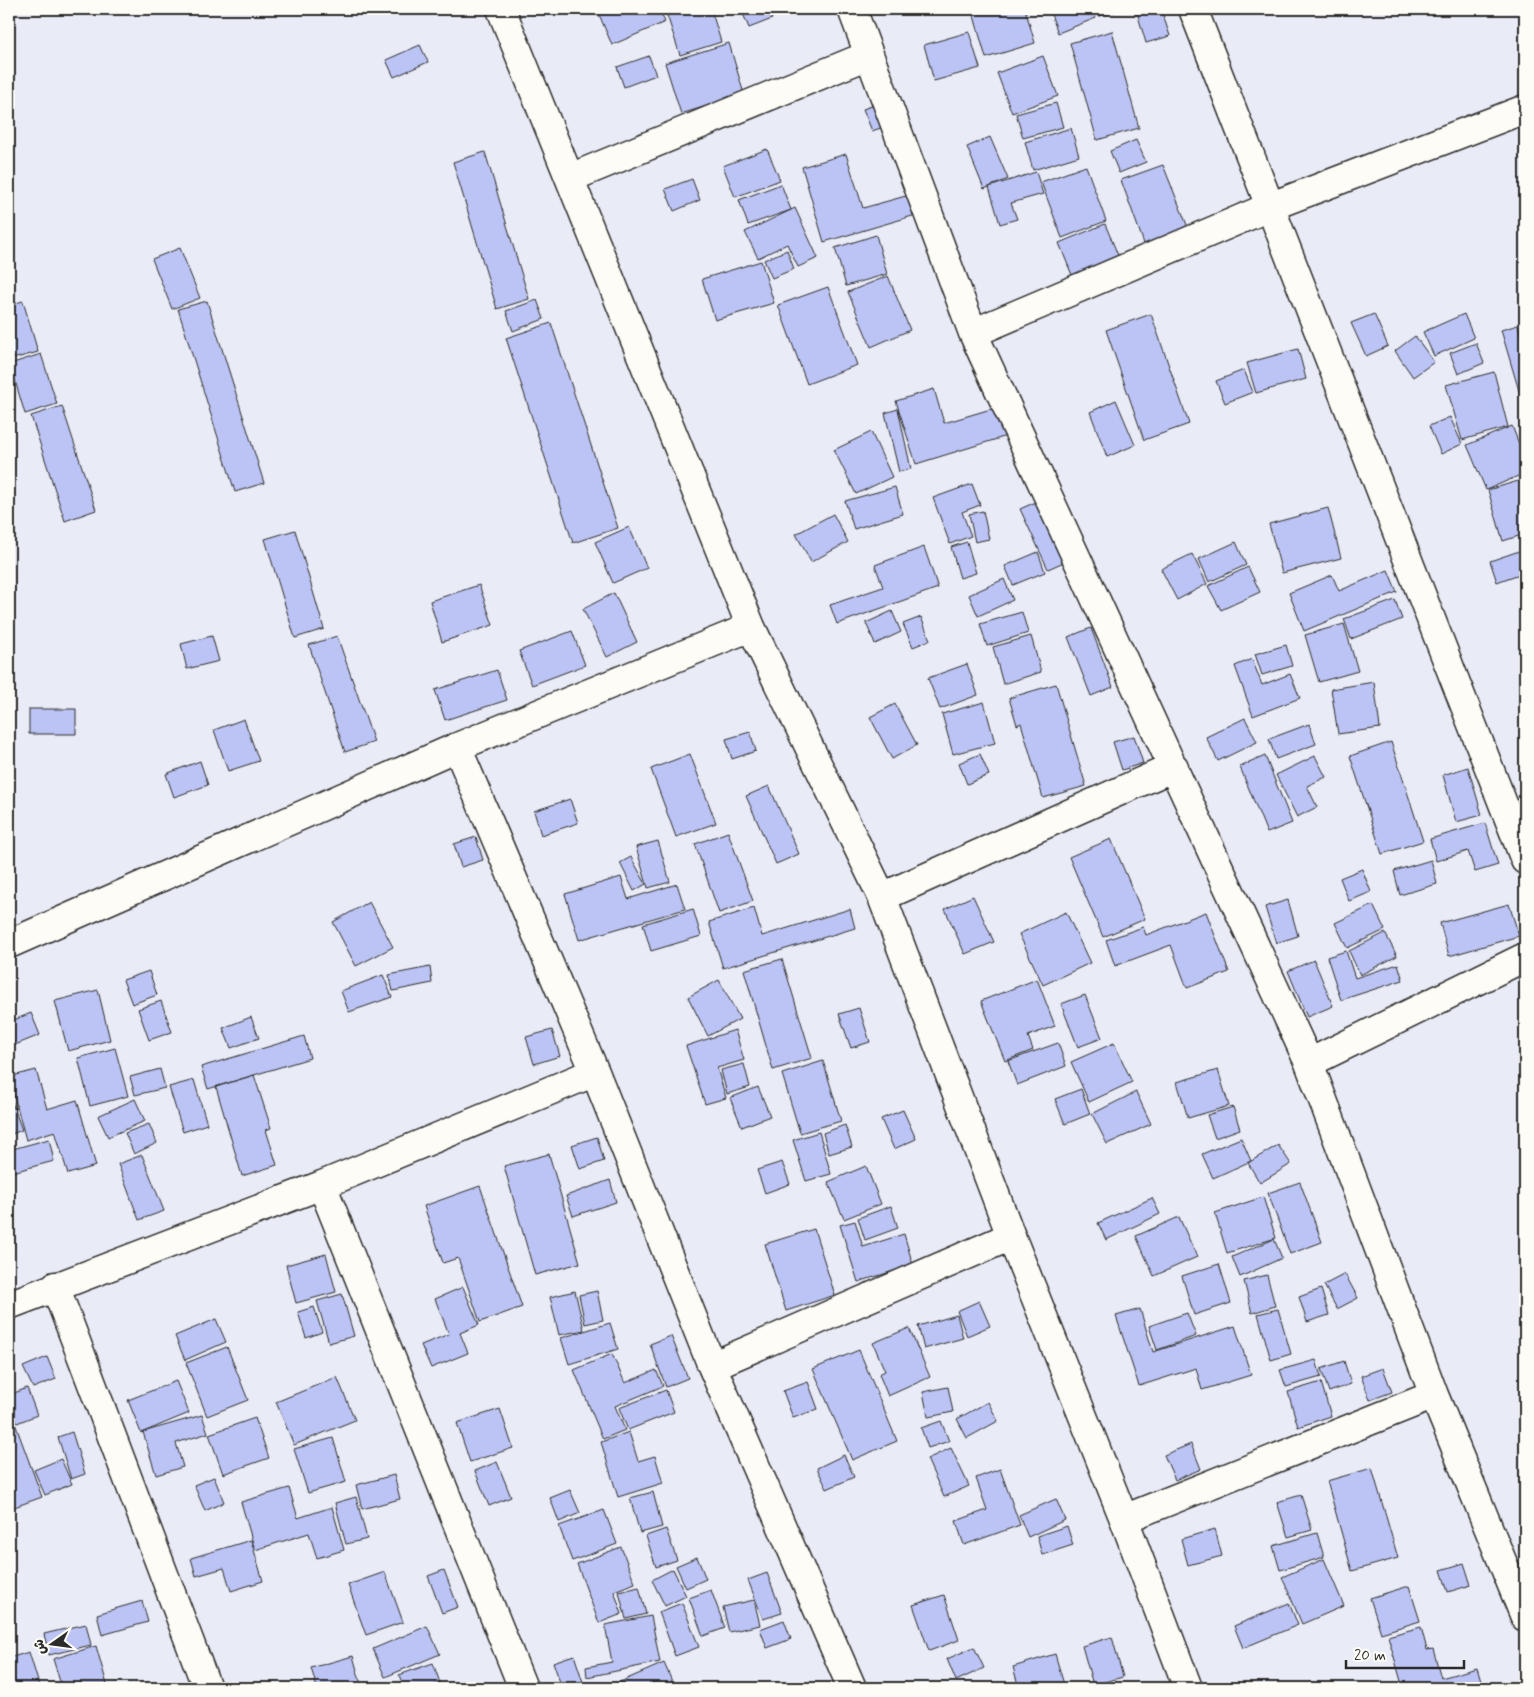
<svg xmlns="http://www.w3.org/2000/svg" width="1534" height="1697" font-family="Mynerve,'Playpen Sans Arabic',sans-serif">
<rect width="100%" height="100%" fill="#e9ebf6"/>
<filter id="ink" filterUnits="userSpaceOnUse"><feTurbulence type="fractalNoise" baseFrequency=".02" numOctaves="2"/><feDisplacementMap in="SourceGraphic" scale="10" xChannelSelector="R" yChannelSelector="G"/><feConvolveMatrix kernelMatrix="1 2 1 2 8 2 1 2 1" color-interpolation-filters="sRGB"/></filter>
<g filter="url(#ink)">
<path fill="#bbc4f5" stroke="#2b2b2b" d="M606 9H659L665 22 612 45 598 12Z
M665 9H711L721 42 680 55Z
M741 9H767L772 19 749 28Z
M972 9H1025L1035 43 986 58Z
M1049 9H1093L1096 18 1058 33Z
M1097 9H1124L1099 16Z
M1136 9H1161L1170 36 1146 43Z
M1112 31 1139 128 1097 140 1070 43Z
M969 32 980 68 934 81 924 45Z
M729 43 744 94 681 114 665 63Z
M420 45 428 62 394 77 386 60Z
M649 56 656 75 624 87 617 67Z
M1043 56 1058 96 1012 113 997 73Z
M887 101 895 123 872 131 863 109Z
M1056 103 1063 127 1023 138 1016 114Z
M1071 128 1079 156 1033 170 1025 142Z
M990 137 1008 179 984 189 967 147Z
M1136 140 1146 162 1119 173 1110 151Z
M767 149 780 180 735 197 723 166Z
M485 152 529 299 497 309 453 162Z
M846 154 863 208 920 192 926 212 824 242 802 167Z
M1163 165 1191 235 1147 252 1121 180Z
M1086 166 1106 221 1062 238 1041 182Z
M1036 172 1043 194 1011 203 1017 219 1000 224 989 187Z
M692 179 700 200 674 211 665 189Z
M781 184 791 210 748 225 739 200Z
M795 208 818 258 798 267 787 244 758 258 745 232Z
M1105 224 1120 260 1074 280 1059 243Z
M876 235 887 274 846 286 835 248Z
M180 248 200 298 172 309 152 259Z
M787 250 794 269 772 278 764 260Z
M761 261 774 303 715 320 702 279Z
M888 276 910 330 871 347 848 292Z
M828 287 857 365 807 384 778 305Z
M537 300 544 319 513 331 506 311Z
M23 301 38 352 9 360V305Z
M207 301 264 483 235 492 178 309Z
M1151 314 1189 424 1144 440 1106 330Z
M1374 314 1388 346 1366 356 1351 323Z
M1464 314 1474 338 1434 356 1423 332Z
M551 323 618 528 573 543 506 338Z
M1518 325 1525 352V411L1501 330Z
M1415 336 1434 362 1413 377 1395 351Z
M1476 343 1484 363 1458 374 1450 353Z
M1298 349 1306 379 1256 393 1247 363Z
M41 354 57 404 25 414 10 364Z
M1244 370 1253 392 1225 403 1216 381Z
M1494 372 1508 427 1462 440 1446 385Z
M934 389 944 423 1001 406 1010 435 916 464 896 401Z
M1116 400 1135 445 1107 457 1090 412Z
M62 406 96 510 65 521 31 416Z
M898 409 911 469 899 472 885 413Z
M1450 417 1462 444 1441 454 1429 426Z
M1512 426 1525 459V473L1486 490 1467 445Z
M871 432 892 477 856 494 834 450Z
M1525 479V534L1503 541 1488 490Z
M972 484 980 505 962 512 971 536 950 544 933 498Z
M895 487 903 514 854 529 845 501Z
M1038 501 1066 561 1048 569 1020 509Z
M1328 508 1341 558 1282 573 1269 524Z
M983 511 989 539 975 542 969 514Z
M833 514 848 542 811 562 796 534Z
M629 527 647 568 613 583 595 542Z
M295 530 324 629 295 638 265 539Z
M967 542 976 573 960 578 951 547Z
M1236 542 1246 565 1209 582 1199 559Z
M924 547 938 588 837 624 830 605 883 587 875 565Z
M1525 549V572L1497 582 1490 561Z
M1038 552 1045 572 1013 585 1005 566Z
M1192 554 1207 584 1177 600 1161 569Z
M1248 567 1260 592 1221 610 1208 586Z
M1388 570 1397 592 1304 631 1289 593 1332 575 1339 591Z
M1004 579 1013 600 978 616 969 595Z
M479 585 493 625 442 642 430 601Z
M614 593 637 642 607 657 583 609Z
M1395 600 1402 619 1351 639 1344 619Z
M892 611 901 632 875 644 866 623Z
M1022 612 1028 633 987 646 980 624Z
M921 617 930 640 913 647 903 624Z
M1344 624 1358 671 1319 682 1305 635Z
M1091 628 1113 687 1091 696 1068 637Z
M572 631 585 665 532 685 519 651Z
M212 636 219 661 187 669 181 644Z
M337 636 374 742 345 752 309 645Z
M1031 636 1041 672 1003 684 993 647Z
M1286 645 1292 666 1262 675 1255 654Z
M1252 659 1262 685 1290 674 1300 698 1253 716 1235 666Z
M967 664 978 695 940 709 928 678Z
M497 670 507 700 445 720 435 690Z
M1374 682 1380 728 1338 734 1331 689Z
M1056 684 1086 786 1043 798 1021 723 1017 725 1009 698Z
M984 702 995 743 953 754 942 714Z
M895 704 917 745 892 759 870 717Z
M29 709H76V734H29Z
M1245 718 1257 742 1218 761 1206 737Z
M244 719 259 761 228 771 214 730Z
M1309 724 1316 744 1276 759 1269 739Z
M750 732 756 751 732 759 726 739Z
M1134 736 1143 763 1122 770 1113 742Z
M1391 742 1423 841 1382 854 1350 756Z
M690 754 716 823 676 837 651 769Z
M980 754 989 775 967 784 959 763Z
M1265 756 1292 823 1267 833 1240 767Z
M1315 756 1326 777 1307 786 1317 807 1297 817 1276 775Z
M200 761 208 785 174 797 166 774Z
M1468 767 1482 815 1456 822 1443 775Z
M769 786 799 854 776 864 746 796Z
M570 799 578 823 541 835 534 811Z
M1485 823 1498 865 1475 872 1468 851 1436 861 1430 839Z
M728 832 753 901 719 913 695 844Z
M476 837 483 860 461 867 454 844Z
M1111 839 1145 919 1103 937 1069 857Z
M658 841 670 882 648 888 636 847Z
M631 857 646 884 634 891 620 863Z
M1431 860 1437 884 1400 895 1394 871Z
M1362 869 1371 892 1349 901 1340 878Z
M621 877 628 899 677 884 685 909 579 940 565 894Z
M973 896 994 942 965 954 945 909Z
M1288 900 1298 936 1276 943 1265 907Z
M369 902 393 947 356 966 333 922Z
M1509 904 1519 936 1449 956 1440 923Z
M1373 905 1385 930 1347 948 1335 923Z
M754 908 762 936 850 909 855 928 723 968 709 922Z
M693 909 701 936 651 951 643 924Z
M1066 912 1090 963 1043 985 1019 934Z
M1206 912 1229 972 1187 988 1171 945 1115 966 1106 940 1143 927 1146 935Z
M1385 933 1397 956 1360 975 1349 951Z
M1346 951 1355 978 1398 964 1403 980 1341 1000 1327 957Z
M782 959 812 1058 773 1070 744 970Z
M1314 960 1333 1006 1307 1017 1288 971Z
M430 967 432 983 393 991 389 975Z
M149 971 157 995 132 1004 123 980Z
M383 975 392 997 349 1012 341 991Z
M1037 979 1055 1026 1028 1036 1033 1050 1005 1061 981 1001Z
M719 980 740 1019 708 1036 688 997Z
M98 990 110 1040 68 1051 55 1001Z
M1085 995 1102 1038 1078 1047 1061 1004Z
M161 1001 172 1032 149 1040 138 1009Z
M859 1008 870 1042 851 1048 839 1014Z
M31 1013 40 1035 15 1045 9 1029V1022Z
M251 1017 259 1038 231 1048 223 1028Z
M552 1030 560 1056 534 1064 526 1037Z
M735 1030 744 1060 717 1068 726 1098 705 1104 686 1046Z
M304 1036 310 1058 208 1089 201 1067Z
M1058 1043 1066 1066 1017 1085 1008 1061Z
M1114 1043 1132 1082 1089 1102 1071 1062Z
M115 1048 128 1096 90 1106 78 1058Z
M823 1061 841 1121 800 1133 782 1074Z
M744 1064 750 1087 727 1094 721 1070Z
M160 1069 165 1088 135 1095 130 1077Z
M36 1070 47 1109 77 1100 96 1166 68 1174 55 1131 26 1140 9 1077Z
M1218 1070 1229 1106 1188 1118 1177 1082Z
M254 1075 271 1128 266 1130 277 1165 242 1176 216 1087Z
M194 1080 207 1124 183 1132 169 1087Z
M758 1087 770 1116 742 1127 730 1098Z
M1081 1089 1090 1114 1065 1124 1055 1099Z
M1136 1092 1151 1124 1107 1144 1092 1114Z
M9 1094 22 1130 9 1135Z
M135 1099 145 1121 108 1137 98 1116Z
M1233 1107 1240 1129 1215 1138 1207 1115Z
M903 1110 916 1139 894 1149 881 1119Z
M149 1124 157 1143 134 1154 125 1133Z
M845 1125 852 1147 829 1154 823 1133Z
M819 1132 831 1174 806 1181 793 1140Z
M597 1137 604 1161 580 1169 572 1145Z
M1241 1138 1251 1161 1213 1178 1202 1154Z
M49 1139 54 1161 9 1173V1150Z
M1278 1145 1291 1164 1260 1183 1248 1163Z
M549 1154 580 1263 535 1275 504 1166Z
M142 1155 164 1211 139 1220 118 1164Z
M782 1162 790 1184 765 1193 757 1170Z
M866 1166 881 1204 844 1219 828 1182Z
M610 1180 616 1202 573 1216 566 1196Z
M1300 1182 1322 1242 1290 1254 1268 1193Z
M480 1186 522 1307 480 1322 458 1258 443 1263 424 1206Z
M1263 1197 1276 1238 1227 1253 1215 1213Z
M1152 1198 1160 1214 1106 1240 1098 1223Z
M891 1206 898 1228 865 1240 858 1218Z
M1179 1217 1197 1257 1154 1276 1136 1236Z
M855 1221 863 1247 904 1234 913 1265 858 1282 840 1225Z
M814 1229 835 1295 786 1311 765 1244Z
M1274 1239 1282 1258 1240 1277 1232 1257Z
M326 1254 336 1292 296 1303 286 1265Z
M1219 1264 1231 1303 1194 1315 1182 1276Z
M1345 1274 1358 1298 1337 1309 1324 1285Z
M1267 1275 1275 1306 1252 1313 1244 1281Z
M463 1287 479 1325 460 1333 468 1353 431 1368 421 1345 449 1334 435 1299Z
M1321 1289 1329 1315 1307 1322 1299 1297Z
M575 1291 584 1330 559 1335 550 1297Z
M597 1291 603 1320 585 1324 579 1295Z
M342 1294 354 1336 329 1343 317 1301Z
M979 1301 990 1326 967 1336 957 1311Z
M314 1307 322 1332 306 1338 298 1312Z
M1140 1309 1153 1352 1235 1326 1251 1375 1202 1390 1196 1368 1139 1386 1116 1316Z
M1278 1309 1291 1354 1271 1360 1258 1314Z
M1187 1313 1196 1336 1157 1350 1149 1326Z
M957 1315 963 1338 924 1349 918 1326Z
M216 1319 226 1342 185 1360 175 1336Z
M610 1323 618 1349 569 1364 561 1338Z
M909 1328 930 1377 888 1396 879 1374 885 1371 873 1343Z
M671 1336 688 1378 666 1387 650 1344Z
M227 1347 248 1400 207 1416 186 1363Z
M859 1350 897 1441 852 1460 813 1369Z
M612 1354 625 1383 656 1370 663 1386 615 1406 625 1430 603 1439 574 1370Z
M47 1357 56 1379 33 1388 23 1367Z
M1316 1360 1321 1377 1286 1387 1280 1370Z
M1344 1361 1351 1384 1329 1392 1321 1369Z
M1383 1368 1392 1392 1370 1400 1361 1376Z
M337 1377 355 1420 294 1445 276 1402Z
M176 1381 189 1413 141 1433 128 1400Z
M808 1382 818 1409 793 1418 783 1391Z
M1321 1382 1331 1416 1298 1427 1288 1392Z
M948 1387 953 1412 928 1417 923 1392Z
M27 1388 37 1415 17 1423 9 1403V1395Z
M666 1390 674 1412 628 1430 619 1408Z
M988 1402 998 1421 967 1438 957 1419Z
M500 1409 513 1448 470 1462 457 1423Z
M12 1415 42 1497 9 1509V1416Z
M202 1415 208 1433 176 1443 183 1467 156 1475 143 1432Z
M255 1418 269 1458 223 1474 209 1434Z
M941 1421 949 1441 928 1448 921 1428Z
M72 1432 85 1474 71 1479 58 1437Z
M629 1432 638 1461 655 1456 663 1483 618 1497 601 1442Z
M333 1438 346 1482 308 1493 294 1449Z
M1191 1444 1201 1469 1175 1480 1164 1455Z
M951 1448 969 1486 944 1497 927 1459Z
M844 1455 854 1477 827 1489 817 1468Z
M61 1459 72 1484 45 1495 34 1470Z
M497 1462 511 1497 489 1506 475 1471Z
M1372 1468 1398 1558 1352 1571 1327 1481Z
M1000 1469 1020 1525 964 1545 956 1521 987 1510 976 1478Z
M394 1475 400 1499 362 1509 356 1485Z
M214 1477 224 1502 205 1511 194 1485Z
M289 1488 298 1518 332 1507 344 1550 317 1558 309 1533 255 1550 241 1502Z
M570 1490 580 1513 559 1522 550 1498Z
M653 1492 662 1527 640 1533 630 1498Z
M1301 1495 1312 1530 1288 1537 1277 1502Z
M356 1497 367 1539 346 1544 335 1503Z
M1056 1499 1065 1520 1028 1537 1019 1515Z
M604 1510 617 1544 572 1561 559 1526Z
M1067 1526 1073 1545 1042 1555 1037 1536Z
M666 1529 677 1560 656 1567 646 1536Z
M1215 1529 1222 1556 1188 1565 1181 1539Z
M1317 1533 1324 1557 1280 1570 1273 1546Z
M251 1540 263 1581 231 1591 224 1568 196 1576 191 1558Z
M621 1547 635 1583 614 1591 622 1614 599 1623 577 1564Z
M697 1557 706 1579 686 1588 676 1566Z
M1324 1559 1344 1606 1302 1624 1282 1577Z
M1464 1563 1471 1585 1448 1592 1441 1570Z
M673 1569 686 1596 665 1606 652 1580Z
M444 1570 458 1607 442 1613 428 1576Z
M385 1572 403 1622 366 1635 348 1585Z
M767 1573 782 1613 763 1619 748 1580Z
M1409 1586 1420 1621 1381 1633 1370 1598Z
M639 1587 646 1614 626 1619 619 1592Z
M711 1590 725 1628 703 1636 689 1598Z
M944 1595 959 1640 929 1651 913 1605Z
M754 1600 760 1625 729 1632 723 1607Z
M142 1601 148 1622 102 1635 97 1614Z
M682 1603 699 1647 675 1656 659 1612Z
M1289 1603 1298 1625 1243 1648 1234 1626Z
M651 1616 660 1662 587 1677 586 1667 612 1662 605 1625Z
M784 1620 791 1639 767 1648 760 1629Z
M86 1624 91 1645 49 1655 44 1634Z
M427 1626 440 1654 385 1677 373 1649Z
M1421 1627 1427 1650 1433 1649 1441 1678 1477 1668 1483 1688H1403L1388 1636Z
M1112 1637 1123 1677 1093 1685 1082 1646Z
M96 1646 108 1688H62L53 1659Z
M974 1647 984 1668 956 1681 947 1659Z
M29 1652 40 1688H9V1658Z
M1055 1654 1065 1688H1019L1013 1667Z
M574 1655 585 1688H562L553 1662Z
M353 1656 362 1688H317L311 1668Z
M433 1663 440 1683 426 1688H404L399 1675Z
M664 1663 675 1688H606Z"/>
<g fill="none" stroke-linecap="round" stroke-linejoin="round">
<defs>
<path id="minor" d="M501 9 751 627 882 897 1011 1236 1124 1519 1188 1688
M852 9 973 333 1309 1063 1434 1395 1525 1617
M1193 9 1525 860
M570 178 869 55
M973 333 1269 207 1525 109
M457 747 595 1072 712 1366 852 1688
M882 897 1174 767
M9 944 457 747 751 627
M1309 1063 1525 957
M322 1185 523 1688
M55 1286 207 1688
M9 1305 322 1185 595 1072
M712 1366 1011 1236
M1124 1519 1434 1395"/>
</defs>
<use href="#minor" stroke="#2b2b2b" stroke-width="31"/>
<use href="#minor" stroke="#fdfcf7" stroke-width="28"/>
</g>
</g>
<rect width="1534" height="1697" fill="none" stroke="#fdfcf7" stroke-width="30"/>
<rect x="15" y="15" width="1504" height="1667" fill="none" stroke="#2b2b2b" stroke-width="2" filter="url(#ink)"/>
<g transform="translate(52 1644) rotate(256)" stroke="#fdfcf7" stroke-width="4" paint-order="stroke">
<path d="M0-4L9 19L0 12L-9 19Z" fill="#2b2b2b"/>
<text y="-8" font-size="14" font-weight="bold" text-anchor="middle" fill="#2b2b2b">ش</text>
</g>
<path d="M1346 1660v8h118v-8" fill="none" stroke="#2b2b2b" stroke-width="2.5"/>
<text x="1354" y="1660" font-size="15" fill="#2b2b2b" stroke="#fdfcf7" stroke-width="4" paint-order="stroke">20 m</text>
</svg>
